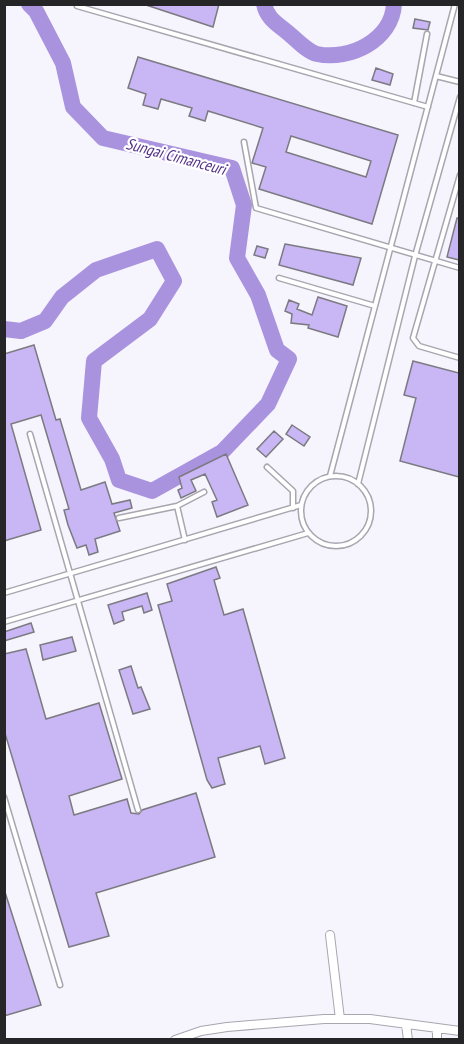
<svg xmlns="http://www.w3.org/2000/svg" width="464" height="1044" font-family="'PT Sans Narrow',sans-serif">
<rect width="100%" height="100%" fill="#f6f4fc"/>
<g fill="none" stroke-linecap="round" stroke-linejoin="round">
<path stroke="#a992de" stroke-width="16" d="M264 4C267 18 276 23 287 32 295 38 307 52 317 54 350 61 392 40 394 4
M4 329 21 331 45 321 62 297 96 270 157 249 174 281 150 319 94 361 89 418 112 459 119 480 152 491 222 452 268 404 289 359 277 350 258 295 237 258 244 205 232 168 103 138 73 107 63 63 36 11 29 4"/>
</g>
<path fill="#c9b6f5" stroke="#7c7a81" stroke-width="1.5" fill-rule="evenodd" d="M143 4H219L213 27Z
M415 19 430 22 428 30 413 28Z
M138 57 398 135 372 224 259 189 266 167 252 163 263 128 208 111 205 121 189 116 192 108 161 99 158 109 143 105 146 94 128 88ZM291 136 371 161 366 177 286 152Z
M376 68 393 74 390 85 372 80Z
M457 218H459V260L447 257Z
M285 244 361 258 353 285 279 265Z
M257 246 268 249 265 258 254 255Z
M318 297 347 306 338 337 308 328 309 325 291 323 292 314 285 311 289 300 299 304 297 309 312 315Z
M34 345 56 420 60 419 81 490 105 482 112 504 130 500 132 508 114 513 120 531 95 539 98 552 89 555 86 545 77 548 68 525 64 510 69 509 41 415 11 424 41 530 4 541V354Z
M413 361 459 373V477L400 461 416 398 404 395Z
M292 425 310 437 304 446 286 434Z
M274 431 283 439 266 457 257 449Z
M226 454 248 505 217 517 212 502 217 500 205 474 191 480 196 491 181 498 178 490 182 488 179 477Z
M216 567 220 578 214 580 224 615 243 609 285 758 265 764 260 746 218 758 225 784 212 788 207 780 158 605 172 601 167 584Z
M147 593 152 610 144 613 142 606 122 612 124 620 114 624 108 605Z
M31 623 34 632 4 641V632Z
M72 637 76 651 43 660 40 645Z
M26 649 46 719 99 703 122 779 69 796 74 815 127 799 131 813 139 814 142 810 196 793 215 857 96 893 109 936 69 947 4 730V654Z
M131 666 138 688 141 687 150 709 133 714 119 670Z
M4 889 41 1005 4 1016Z"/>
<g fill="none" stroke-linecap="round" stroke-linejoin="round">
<defs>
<path id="lane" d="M77 6 428 107
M436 76 460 82
M414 103 427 34
M244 142 256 208 460 268
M460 175 413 338 419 346 460 358
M279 278 375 306
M30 434 138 810
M267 467 293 491V508
M301 511a35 35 0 1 1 70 0a35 35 0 1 1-70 0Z
M330 476 455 4
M358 484 415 256 460 97
M177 506 185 540
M119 518 177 506 204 492
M4 593 301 505
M4 622 308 533
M4 797 60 985"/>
<path id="street" d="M330 935 340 1019
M406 1024 408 1040
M437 1028V1040
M175 1040 201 1031 227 1027 324 1019H370L460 1031"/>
</defs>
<use href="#lane" stroke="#a8a6ae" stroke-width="7"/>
<use href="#street" stroke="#a8a6ae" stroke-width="10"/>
<use href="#lane" stroke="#fff" stroke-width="4"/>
<use href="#street" stroke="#fff" stroke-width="8"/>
</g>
<g text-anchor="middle" stroke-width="4.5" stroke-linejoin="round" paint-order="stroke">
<g font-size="16" font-style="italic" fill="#543189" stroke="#fff">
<text transform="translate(176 156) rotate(15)" y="6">Sungai Cimanceuri</text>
</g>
</g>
<rect width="464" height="1044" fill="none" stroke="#252427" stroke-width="12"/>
</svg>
